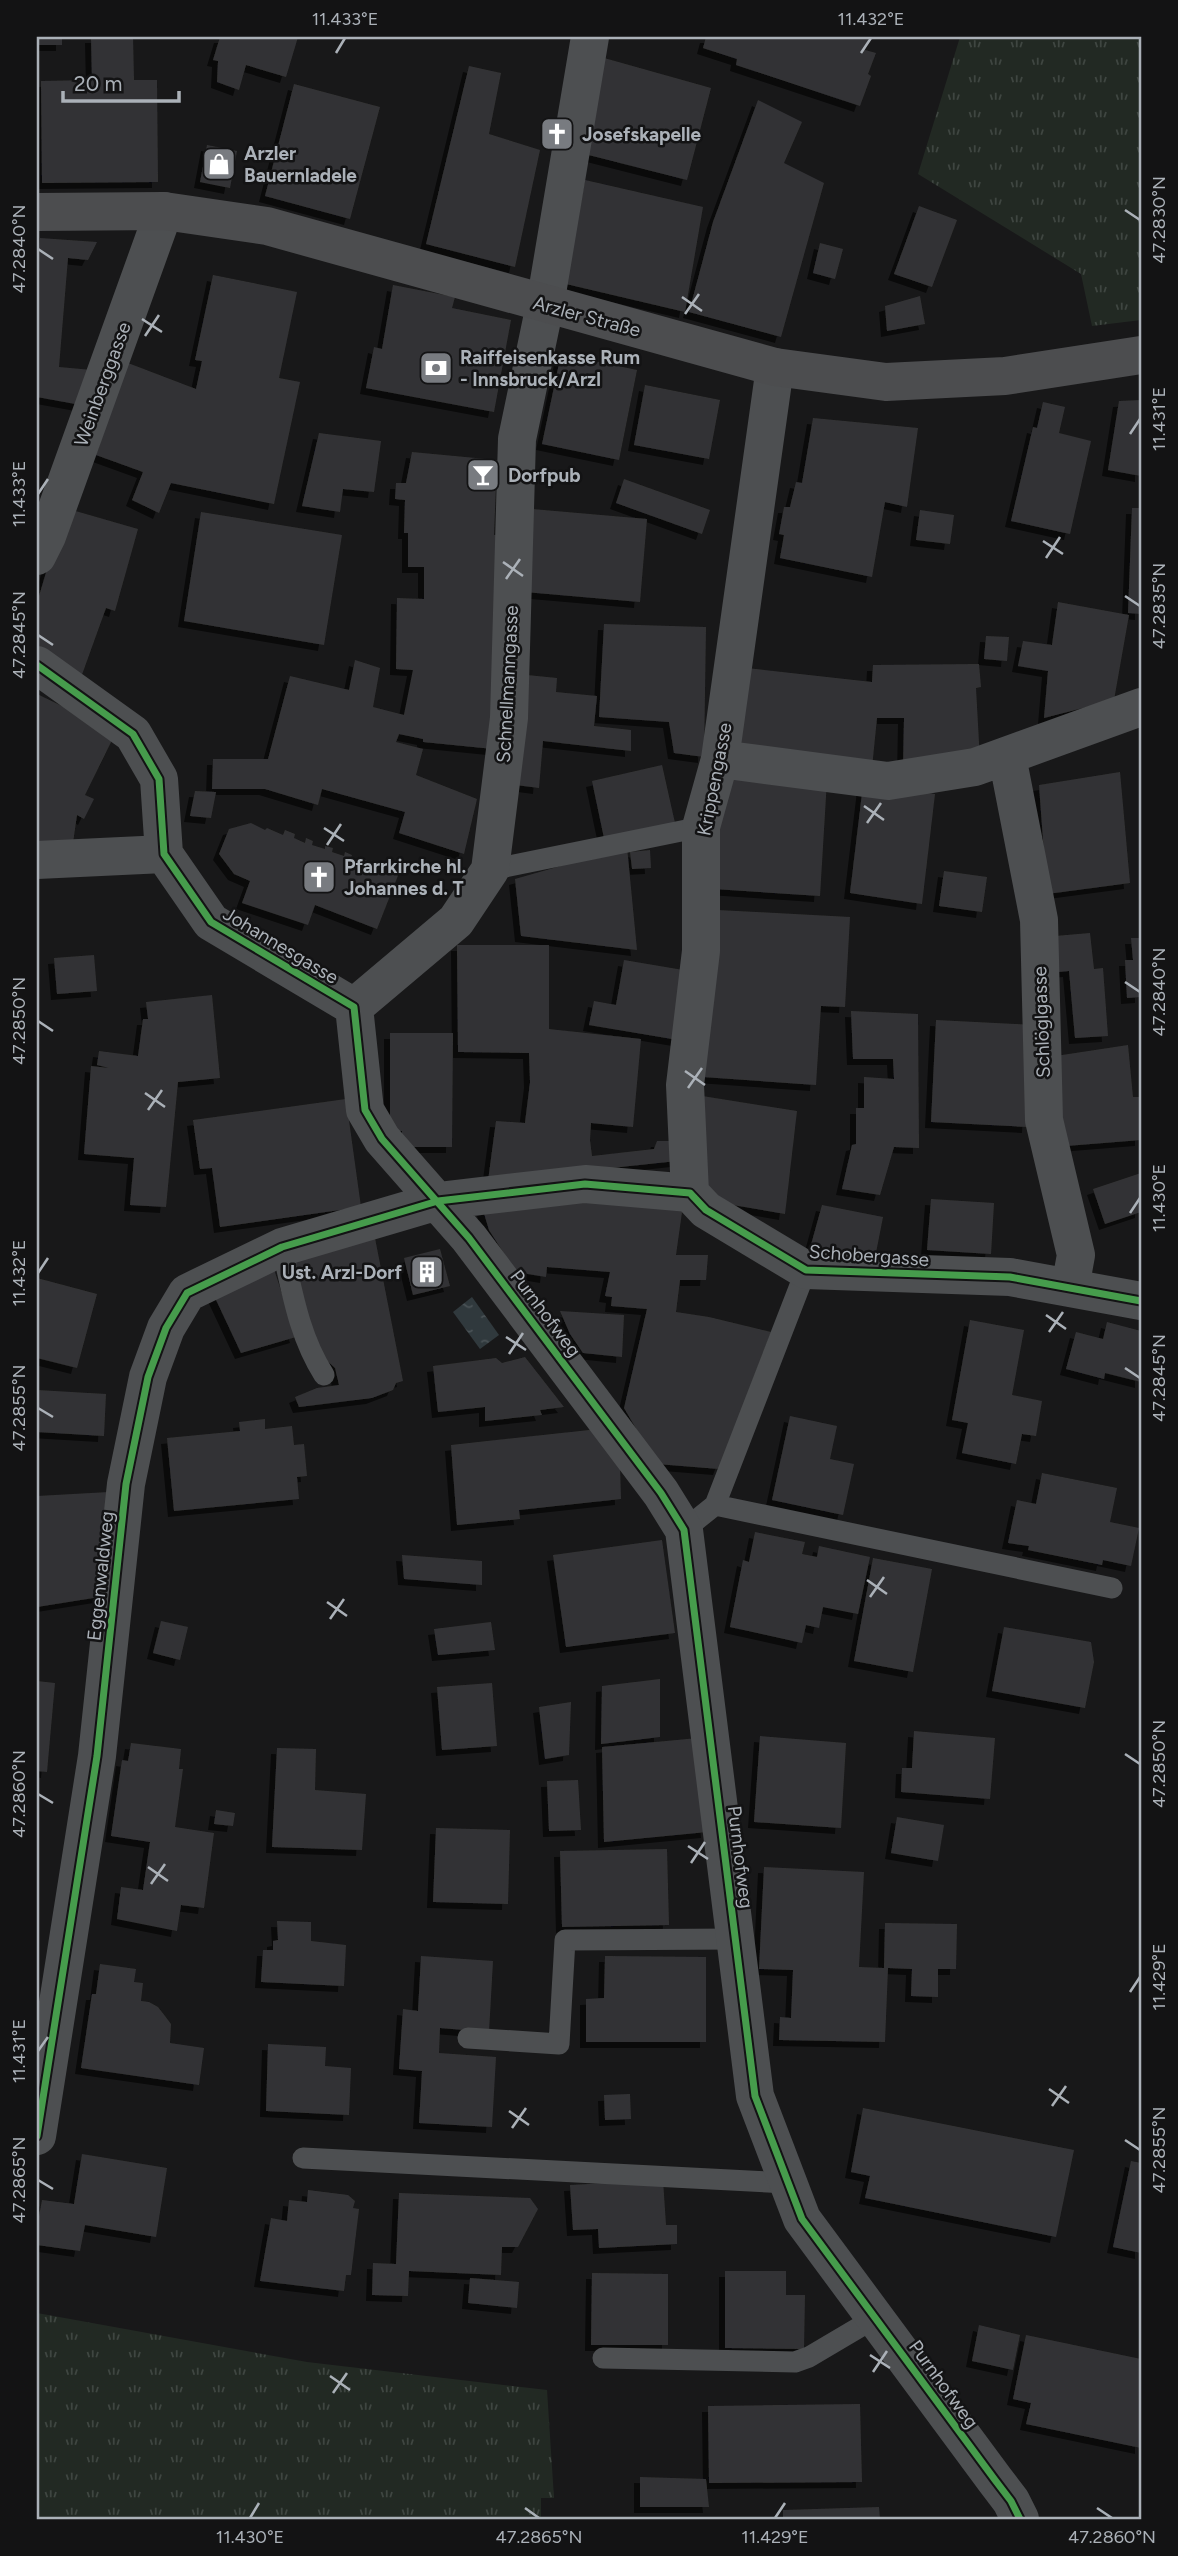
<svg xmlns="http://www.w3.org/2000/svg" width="1178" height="2556" font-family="Figtree,sans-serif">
<defs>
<pattern id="grass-tufts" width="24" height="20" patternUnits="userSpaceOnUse" patternTransform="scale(1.75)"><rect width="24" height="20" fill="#222923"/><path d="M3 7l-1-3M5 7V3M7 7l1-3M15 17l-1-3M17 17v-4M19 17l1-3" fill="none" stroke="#3f4641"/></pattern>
<pattern id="water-ripples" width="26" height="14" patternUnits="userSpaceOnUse" patternTransform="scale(1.75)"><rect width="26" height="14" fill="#30393d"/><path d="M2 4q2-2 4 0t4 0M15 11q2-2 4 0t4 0" fill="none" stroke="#4b5357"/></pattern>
<filter id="shadow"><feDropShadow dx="-6" dy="6" stdDeviation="0" flood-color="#0009"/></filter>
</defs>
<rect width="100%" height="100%" fill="#181819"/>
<path fill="url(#grass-tufts)" d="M960 37H1141V320L1092 326 1081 274 918 174Z
M37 2313 307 2362 547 2390 554 2498H541V2519H37Z"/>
<path fill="url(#water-ripples)" d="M472 1297 499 1335 480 1349 453 1312Z"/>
<path fill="#333334" filter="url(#shadow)" d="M37 37H62V45H37Z
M91 37H133L134 80H157L158 182 42 183 41 81 92 80Z
M220 37H298L286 77 246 65 239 90 217 82 218 61 213 60Z
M706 37H869L865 50 876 53 868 74 871 76 860 106 736 65 737 59 703 48Z
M597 56 711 88 687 180 573 151Z
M469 66 501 73 489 134 540 150 515 267 426 244Z
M294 84 380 107 350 219 265 196Z
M758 100 802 122 784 163 824 183 781 337 689 312 713 222Z
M207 145 237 151 230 188 200 182Z
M585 180 703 207 685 312 566 284Z
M919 206 957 220 932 287 894 274Z
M40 238 97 242 88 260 68 258 59 367 92 370 81 405 37 397V254H39Z
M820 243 843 249 835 279 813 273Z
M213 275 297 292 279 378 300 382 274 504 171 483 159 513 132 500 143 472 96 455 128 363 196 389 202 361 195 360Z
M393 285 455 297 452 308 511 320 494 412 366 388 374 347 382 349Z
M920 296 925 324 887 331 885 306Z
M561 354 637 370 619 460 542 444Z
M645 385 720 400 709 459 634 445Z
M1141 400V476L1108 470 1119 401Z
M1043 402 1065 407 1059 433 1091 441 1070 534 1011 521 1033 427 1037 428Z
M813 418 918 428 907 507 885 502 872 577 780 558 784 535 779 534 784 507H790L796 482 802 483Z
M319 433 381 441 374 492 343 489 340 512 302 506Z
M412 452 497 460 494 535H504L493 749 423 742V739L399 734 396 742 423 749 416 775 477 799 464 854 399 833 405 812 322 789 318 805 265 789H212L213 759H268L290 676 349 690 355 660 380 668 373 707 404 715 413 670 396 669 397 598 424 599V567H408V533H404L405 500 395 499 396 483H406Z
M624 479 710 510 702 534 616 503Z
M65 508 138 529 115 611 106 608 79 683 37 654V603Z
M1132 508H1141V614L1128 613Z
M532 509 647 519 640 602 525 592Z
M920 510 954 515 950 544 916 540Z
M201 512 342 535 324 645 184 621Z
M1058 602 1129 615 1114 700 1044 718 1048 671 1018 666 1023 641 1052 645Z
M604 624 706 627 704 757 674 753 669 722 599 717Z
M986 636 1009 637 1007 661 984 659Z
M979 664 981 687 976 688 980 761 903 769 904 718H877L872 768 738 752 747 668 872 682 873 665Z
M527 675 557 678 556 692 597 696 594 726 631 730V751L543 741 539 788 516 785Z
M37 694 116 732 85 795 94 799 84 819 77 815 73 843 37 847Z
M662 765 675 823 604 838 592 781Z
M1120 772 1130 883 1047 894 1039 785Z
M721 773 827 780 820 896 714 889Z
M863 785 935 794 922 904 850 893Z
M195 791 216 792 211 818 190 816Z
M251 823 265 830 267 828 283 835 285 830 295 834 294 838 305 843 306 838 313 841 312 845 325 849V846L333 848 332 852 344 856 345 852 352 855 351 858 364 864 365 860 399 873 377 929 315 905 308 925 242 903 250 881 234 874 219 854 229 829Z
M627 847 637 950 521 936 515 879Z
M650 850 651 868 632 869 630 852Z
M944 871 987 877 982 912 939 906Z
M717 910 850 917 845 1007 821 1006 816 1085 703 1077Z
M1090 933 1094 969 1103 968 1108 1036 1075 1038 1069 971 1058 972 1055 936Z
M1131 938H1141V997L1127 998 1125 960H1133Z
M457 945H549V1029L641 1039 633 1127 591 1123 590 1140 592 1156 654 1149 657 1141H677V1161L488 1181 496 1121 525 1123 530 1082 529 1053 458 1052Z
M94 955 97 991 57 994 54 958Z
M624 960 689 971 678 1040 589 1025 594 1001 616 1005Z
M212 995 220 1078 178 1082 166 1207 130 1205 134 1158 84 1154 91 1066 109 1068 97 1065 99 1051 138 1056 143 1019H148L146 1002Z
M851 1011 918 1014 919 1148 894 1147 880 1195 842 1189 852 1145 856 1144V1108H864V1077L894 1079 893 1059H853Z
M936 1020 1033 1025 1028 1127 931 1122Z
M390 1033H453L452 1147H402V1131H390Z
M1128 1045 1133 1097H1141V1140L1066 1146 1049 1057Z
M696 1095 797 1111 785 1214 704 1200Z
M346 1099 361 1207 220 1227 212 1168 200 1169 193 1120Z
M1141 1173V1212L1105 1224 1093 1189Z
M577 1193 683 1205 676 1255H708L706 1280H680L676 1312 709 1317 771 1332 719 1469 657 1464 624 1408 647 1309 611 1306 612 1297 605 1296 610 1272 547 1267 546 1277 516 1272 489 1230 483 1210Z
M931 1199 994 1203 991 1254 927 1250Z
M822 1205 883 1217 874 1263 809 1252Z
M375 1238 403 1381 396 1383 393 1390 372 1398 299 1407 295 1397 317 1388 339 1385 335 1368 323 1357 303 1318 292 1254Z
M440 1249 450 1286 413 1295 404 1258Z
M273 1266 296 1337 241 1353 209 1285Z
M37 1278 97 1294 77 1368 37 1358Z
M560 1311 624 1315 622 1357 583 1353 570 1334Z
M970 1320 1024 1330 1012 1395 1042 1401 1036 1436 1022 1434 1016 1464 962 1453 968 1423 952 1420Z
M1107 1322 1141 1331V1382L1105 1373 1104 1379 1066 1369 1076 1332 1103 1339Z
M525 1357 564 1407 540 1410 542 1415 485 1421V1407L438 1412 433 1366 496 1358 502 1363Z
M37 1390 106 1394 104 1436 37 1432Z
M790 1416 837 1426 830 1459 854 1464 843 1515 772 1500Z
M265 1419V1429L292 1426 294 1445 304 1444 307 1476 297 1477 299 1499 174 1511 167 1438 240 1431 239 1422Z
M608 1428 620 1465 621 1499 519 1510 520 1519 457 1525 451 1445Z
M1042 1473 1117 1488 1110 1522 1139 1528 1131 1566 1103 1560 1102 1565 1028 1550 1029 1546 1008 1543 1017 1500 1036 1504Z
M109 1492 112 1595 37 1607V1496Z
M755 1532 805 1542 802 1554 817 1557 819 1546 870 1557 858 1614 823 1607 819 1628 806 1625 802 1643 730 1627 743 1560 749 1562Z
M662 1540 675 1633 566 1647 553 1555Z
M402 1555 482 1561V1585L404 1579Z
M873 1558 932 1569 913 1672 854 1661Z
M161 1621 188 1627 180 1660 153 1653Z
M491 1622 495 1650 438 1655 434 1629Z
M1004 1627 1091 1642 1094 1662 1085 1708 992 1691Z
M660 1679V1737L601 1744 602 1686Z
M37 1681 55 1683 47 1772 37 1771Z
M492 1683 497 1746 442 1750 437 1687Z
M571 1702 569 1755 545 1759 539 1707Z
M914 1731 995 1738 990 1799 901 1792 902 1768H912Z
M760 1736 846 1743 841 1828 754 1822Z
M698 1738 707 1832 604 1842 602 1747Z
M131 1743 181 1749 179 1769H183L175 1827 214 1833 204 1908 181 1905 177 1931 117 1919 121 1887 143 1890 150 1842 111 1836 122 1760 128 1761Z
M277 1748 316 1749 315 1790 366 1794 362 1850 272 1847Z
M578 1780 581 1830 549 1831 547 1781Z
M216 1810 235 1813 233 1826 214 1824Z
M897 1817 944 1825 938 1861 891 1853Z
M436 1828 510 1830 508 1904 433 1902Z
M667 1849 669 1925 562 1927 560 1851Z
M764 1867 864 1872 859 1967 884 1968 885 1923 957 1924 956 1969H938V1997L911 1996 912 1969 888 1968 885 2042 779 2040 780 2017 791 2018 793 1970 759 1969Z
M277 1921 311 1922V1941L346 1945 344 1986 261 1982 263 1950H273V1941L278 1940Z
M421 1956 493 1961 489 2032 440 2028 439 2053 496 2057 492 2127 419 2123 422 2071 399 2069 403 2009 418 2011Z
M605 1956 706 1957V2042H586V1999L604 1998Z
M100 1964 136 1969 134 1982 143 1983 141 2001 149 2002 158 2007 165 2016 171 2024 170 2043 204 2048 199 2085 81 2068 92 1994H96Z
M268 2044 326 2047 325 2066 351 2068 349 2115 266 2111Z
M630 2094 631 2119 605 2120 604 2095Z
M863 2108 1074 2150 1056 2237 865 2198 870 2176 851 2172Z
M82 2154 167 2168 156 2237 85 2225 80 2251 37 2245V2227L42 2200 74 2204Z
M1131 2161 1141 2163V2253L1113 2247Z
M663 2180 666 2225H677V2244L599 2248 598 2229 573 2230 570 2185Z
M308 2190 348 2195 355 2201 353 2208 359 2209 351 2275H346L344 2291 260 2281 271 2218 287 2221 289 2200 307 2202Z
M399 2193 530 2198 538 2209 518 2247H502L501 2275 409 2271 408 2296 372 2295 373 2263 396 2264Z
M725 2271H786V2295H805L804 2349 725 2348Z
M592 2273 668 2274V2345H591Z
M470 2278 519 2282 517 2308 468 2303Z
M979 2325 1020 2335 1013 2370 972 2361Z
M1026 2335 1141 2359V2448L1026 2424 1031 2403 1013 2399Z
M860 2404 862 2482 709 2483 708 2406Z
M640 2477 706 2479 709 2507H640Z
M879 2507 880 2519H783V2510Z"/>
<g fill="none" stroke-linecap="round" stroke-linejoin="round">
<path stroke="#4d4f51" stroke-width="21" d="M490 870 701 827
M282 1247C292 1291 299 1336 324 1375
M715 1505 1112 1588
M684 1530 715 1505 806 1270
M468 2038 559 2044 565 1940 736 1939
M303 2158 788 2183
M603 2358 795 2362 809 2357 875 2318"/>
<path stroke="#4d4f51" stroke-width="38" d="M37 556 47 536 164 211
M37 665 133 734 159 779 164 854 211 922 354 1007 365 1110 382 1139 469 1238 661 1493 684 1530 755 2096 802 2219 995 2480 1011 2501 1020 2519
M1007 756 1039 920 1044 1120 1076 1255 1070 1288
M720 759 888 781 975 767 1141 707
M37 860 164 854
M354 1007 456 921 490 870 509 718 517 439 545 305 590 37
M690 1193 685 1085 701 951V827L720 759 775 367
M37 2136 97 1756 126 1484 148 1377 166 1328 187 1293 282 1247 438 1201 585 1184 690 1193 706 1210 806 1270 1010 1277 1141 1301"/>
<path stroke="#4c4d4f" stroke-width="38" d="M37 212 164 211 267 226 775 367 886 382 1005 376 1141 355"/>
<defs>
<path id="cycleway" d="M37 665 133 734 159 779 164 854 211 922 354 1007 365 1110 382 1139 469 1238 661 1493 684 1530 755 2096 802 2219 995 2480 1011 2501 1020 2519
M37 2136 97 1756 126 1484 148 1377 166 1328 187 1293 282 1247 438 1201 585 1184 690 1193 706 1210 806 1270 1010 1277 1141 1301"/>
</defs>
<use href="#cycleway" stroke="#131314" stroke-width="11"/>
<use href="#cycleway" stroke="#469c4c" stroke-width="7"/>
</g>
<path fill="none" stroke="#abb1b8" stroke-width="2.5" d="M336 53 345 38M861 53 871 38M1125 210 1140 220M38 249 53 259M682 297 702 311M685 314 699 294M142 319 162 332M145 336 159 315M1130 434 1140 419M38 494 48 479M1043 541 1063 554M1046 558 1060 537M503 562 523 576M506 579 520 559M1125 596 1140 606M38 635 53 645M864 806 884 820M867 823 881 803M324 828 344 841M327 845 341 824M1125 982 1140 992M38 1021 53 1031M685 1071 705 1085M688 1088 702 1068M145 1093 165 1107M148 1110 162 1090M1130 1213 1140 1198M38 1273 48 1258M1046 1315 1066 1329M1049 1332 1063 1312M506 1337 526 1350M509 1354 523 1333M1125 1368 1140 1378M38 1408 53 1417M867 1580 887 1594M870 1597 884 1577M327 1602 347 1616M330 1619 344 1599M1125 1754 1140 1764M38 1794 53 1803M688 1846 708 1859M691 1863 705 1842M148 1867 168 1881M151 1884 165 1864M1130 1992 1140 1977M38 2051 48 2037M1049 2089 1069 2103M1052 2106 1066 2086M509 2111 529 2125M512 2128 526 2108M1125 2140 1140 2150M38 2180 53 2189M870 2355 890 2368M873 2372 887 2351M330 2376 350 2390M333 2393 347 2373M525 2508 539 2518M1097 2508 1112 2518M250 2518 259 2503M775 2518 785 2503"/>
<defs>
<symbol id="church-square" viewBox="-11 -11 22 22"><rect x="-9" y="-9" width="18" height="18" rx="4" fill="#787b80" stroke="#131314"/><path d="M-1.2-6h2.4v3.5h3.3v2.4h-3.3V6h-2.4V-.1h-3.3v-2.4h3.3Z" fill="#fff"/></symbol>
<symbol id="shop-square" viewBox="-11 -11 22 22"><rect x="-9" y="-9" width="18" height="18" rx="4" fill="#787b80" stroke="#131314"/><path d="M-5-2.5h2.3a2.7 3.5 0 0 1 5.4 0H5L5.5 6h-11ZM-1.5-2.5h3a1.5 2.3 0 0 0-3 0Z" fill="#fff"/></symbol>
<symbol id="bank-square" viewBox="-11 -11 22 22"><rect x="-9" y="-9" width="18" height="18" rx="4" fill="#787b80" stroke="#131314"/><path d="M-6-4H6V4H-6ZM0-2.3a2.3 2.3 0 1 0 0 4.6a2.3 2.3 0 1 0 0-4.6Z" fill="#fff"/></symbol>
<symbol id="bar-square" viewBox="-11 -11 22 22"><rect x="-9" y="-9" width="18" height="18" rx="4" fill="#787b80" stroke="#131314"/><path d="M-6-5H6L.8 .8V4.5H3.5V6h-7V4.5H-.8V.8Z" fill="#fff"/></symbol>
<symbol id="building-square" viewBox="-11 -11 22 22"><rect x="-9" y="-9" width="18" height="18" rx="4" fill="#787b80" stroke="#131314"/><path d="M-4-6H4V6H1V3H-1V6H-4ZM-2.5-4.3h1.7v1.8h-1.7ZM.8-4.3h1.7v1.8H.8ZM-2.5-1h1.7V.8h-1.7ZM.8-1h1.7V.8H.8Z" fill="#fff"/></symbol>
</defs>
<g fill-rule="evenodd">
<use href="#church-square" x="538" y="115" width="38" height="38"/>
<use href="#shop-square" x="200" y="145" width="38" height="38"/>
<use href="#bank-square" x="417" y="349" width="38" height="38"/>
<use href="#bar-square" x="464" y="456" width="38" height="38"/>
<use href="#church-square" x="300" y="858" width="38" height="38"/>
<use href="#building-square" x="408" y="1253" width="38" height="38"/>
</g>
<g text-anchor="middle" stroke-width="5" stroke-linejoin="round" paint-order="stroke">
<g font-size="19" font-weight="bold" fill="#abb1b8" stroke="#131314" text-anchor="start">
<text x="582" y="141">Josefskapelle</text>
<text x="244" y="160">Arzler<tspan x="244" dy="22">Bauernladele</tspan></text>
<text x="460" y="364">Raiffeisenkasse Rum<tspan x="460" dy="22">- Innsbruck/Arzl</tspan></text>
<text x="508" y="482">Dorfpub</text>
<text x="344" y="873">Pfarrkirche hl.<tspan x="344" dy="22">Johannes d. T</tspan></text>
<text x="402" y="1279" text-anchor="end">Ust. Arzl-Dorf</text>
</g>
<g font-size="19" fill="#abb1b8" stroke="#131314">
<text transform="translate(587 316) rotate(15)" y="7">Arzler Straße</text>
<text transform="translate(102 384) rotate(-70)" y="7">Weinberggasse</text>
<text transform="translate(507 684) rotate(-87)" y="7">Schnellmanngasse</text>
<text transform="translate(714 779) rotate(-79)" y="7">Krippengasse</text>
<text transform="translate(281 945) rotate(31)" y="7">Johannesgasse</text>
<text transform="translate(1041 1022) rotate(-92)" y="7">Schlöglgasse</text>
<text transform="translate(869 1255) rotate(4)" y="7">Schobergasse</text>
<text transform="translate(546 1313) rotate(53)" y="7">Purnhofweg</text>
<text transform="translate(100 1576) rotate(-84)" y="7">Eggenwaldweg</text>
<text transform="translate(741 1857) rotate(83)" y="7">Purnhofweg</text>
<text transform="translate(944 2384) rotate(54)" y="7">Purnhofweg</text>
</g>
</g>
<rect width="1178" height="2556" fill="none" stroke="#131314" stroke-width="77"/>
<path d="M63 91v10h116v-10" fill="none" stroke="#abb1b8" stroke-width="3.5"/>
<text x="74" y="91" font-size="21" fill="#abb1b8" stroke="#131314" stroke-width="5" paint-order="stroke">20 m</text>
<rect x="38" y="38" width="1102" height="2480" fill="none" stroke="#abb1b8" stroke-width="2.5"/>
<g font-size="18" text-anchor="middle" fill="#abb1b8">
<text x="345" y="25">11.433°E</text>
<text x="871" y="25">11.432°E</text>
<text transform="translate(1159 220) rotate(-90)" y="6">47.2830°N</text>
<text transform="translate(19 249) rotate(-90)" y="6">47.2840°N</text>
<text transform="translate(1159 419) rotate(-90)" y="6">11.431°E</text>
<text transform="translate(19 494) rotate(-90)" y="6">11.433°E</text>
<text transform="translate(1159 606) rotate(-90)" y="6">47.2835°N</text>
<text transform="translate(19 635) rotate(-90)" y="6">47.2845°N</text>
<text transform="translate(1159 992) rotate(-90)" y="6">47.2840°N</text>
<text transform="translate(19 1021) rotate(-90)" y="6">47.2850°N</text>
<text transform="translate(1159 1198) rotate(-90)" y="6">11.430°E</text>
<text transform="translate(19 1273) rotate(-90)" y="6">11.432°E</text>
<text transform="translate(1159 1378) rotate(-90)" y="6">47.2845°N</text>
<text transform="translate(19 1408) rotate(-90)" y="6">47.2855°N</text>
<text transform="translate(1159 1764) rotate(-90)" y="6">47.2850°N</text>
<text transform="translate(19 1794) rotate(-90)" y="6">47.2860°N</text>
<text transform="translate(1159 1977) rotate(-90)" y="6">11.429°E</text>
<text transform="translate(19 2051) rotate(-90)" y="6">11.431°E</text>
<text transform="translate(1159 2150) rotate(-90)" y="6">47.2855°N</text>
<text transform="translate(19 2180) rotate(-90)" y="6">47.2865°N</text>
<text x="250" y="2543">11.430°E</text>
<text x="539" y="2543">47.2865°N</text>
<text x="775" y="2543">11.429°E</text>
<text x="1112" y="2543">47.2860°N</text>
</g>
</svg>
